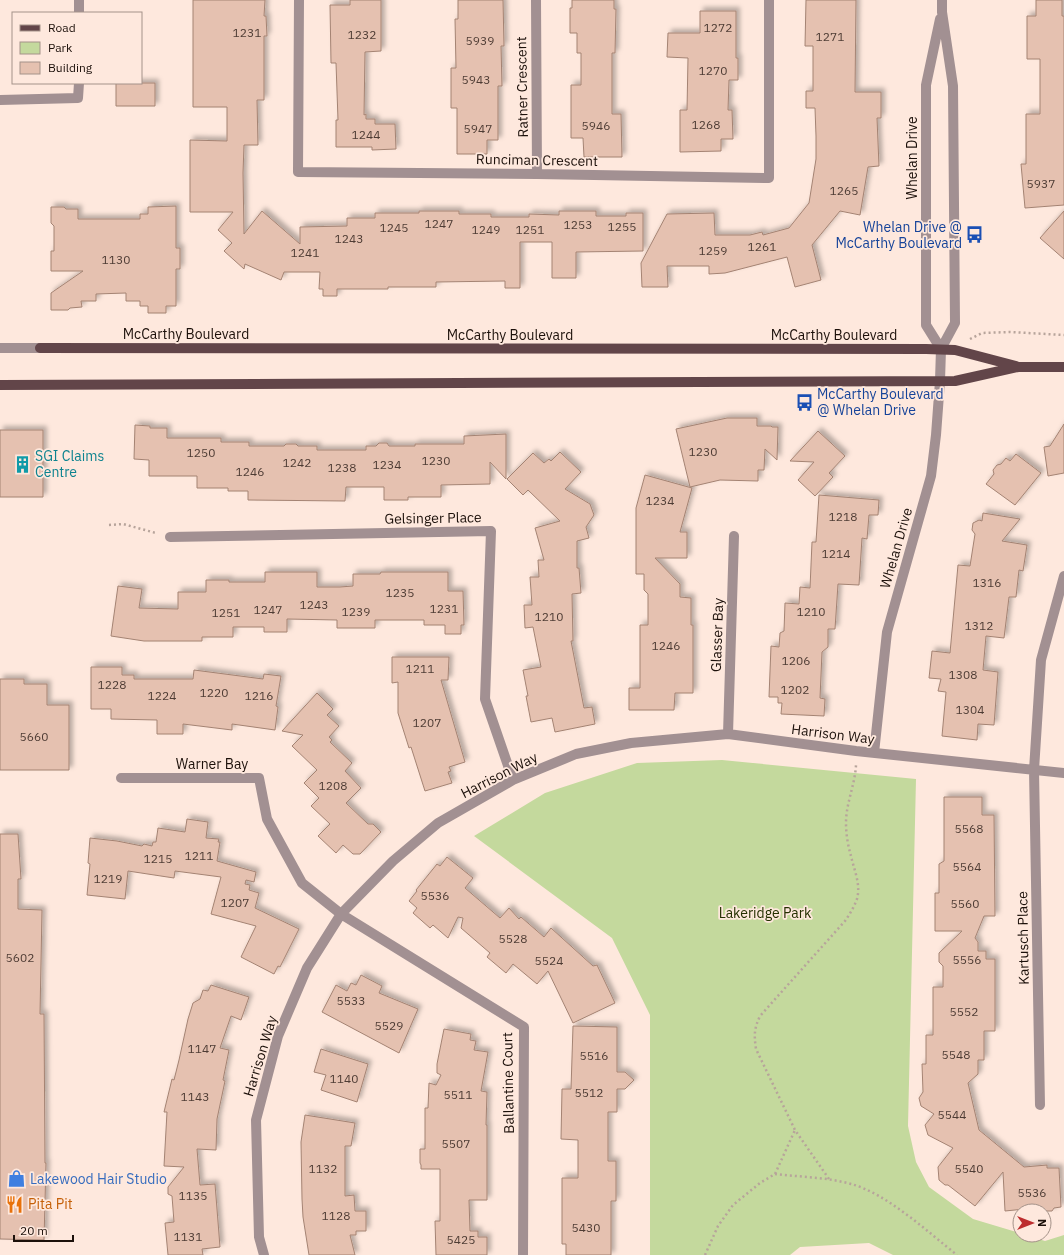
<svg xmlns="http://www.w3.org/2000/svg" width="1064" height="1255" font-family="'IBM Plex Sans',sans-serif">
<defs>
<filter id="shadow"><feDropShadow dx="3.5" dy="-3.5" stdDeviation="2" flood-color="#0004"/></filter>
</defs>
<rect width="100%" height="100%" fill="#fee8dd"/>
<path fill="#c4d99d" d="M722 760 916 779 908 1126 916 1162 929 1187 973 1219 1020 1233V1235H1025L1045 1241 1064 1235V1255H893L869 1243 800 1247 790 1255H650V1015L612 938 474 836 545 793 637 763Z"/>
<path fill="#e5c1b0" stroke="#a48373" filter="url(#shadow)" d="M193 0H265L264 16H266L267 36H264V100H257L258 145H244L243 173 244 234 262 211 300 244V227L347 226V218H375V213H419V211H459V214H491V217H529V214L559 215V211H596V216H626V213H643V251L576 252V278H552V242H520V288H505V281L436 282V287H388V289H337V296H323V289H319L320 272H284L281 280 245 264 244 269 224 251 232 243 218 230 233 212H190V140L227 141V107H193Z
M350 0H381V51L365 52 364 115 366 114V119H375V124H395L396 149 372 150V147H336V120H338L336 63H331L330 5H350Z
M458 0H503L504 46H501L502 86H498V140H487V154H457V108H451V68H456L455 19H458Z
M572 0H614V9H616L615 53H612V114H621L622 157H584L583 138H571V85H581V53H577V33H570V8H572Z
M806 0H856L855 92H881V118H877L879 166 868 167 860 215 840 211 812 245 821 280 795 287 787 257 725 273 709 274V266H667L668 287H642L641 263 667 214 714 213 715 235H750L762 232 763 235 789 228 809 203 816 159V136L815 108H806V91H813V46H805Z
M1036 0H1062V16H1064V205L1025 208 1021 164H1026V114H1040V59H1027V16H1036Z
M700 11H736V58H738V80H729L728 110H732L733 139H721V151L680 152V110H687L688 58 667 57 668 33H700Z
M116 83H155V106H116Z
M176 206V248H180V269H176V306H166V313H148V306H140V301H126V293L96 294V301H81L82 307 70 308 68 310H51V293L83 271H51V251H54V226L51 223V207H64L66 209H78V219H140V214H148V207Z
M1064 211V259L1040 238Z
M727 418H757V426H771L772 427H778L777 460 765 449 764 470H758V481L720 480 690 487 676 429Z
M1064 424V473L1048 476 1044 447 1050 446Z
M135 425 150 426V428H167V438H221V442H249V446H284L286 444H296L298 446H317V450H366V446H376L379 443H387L389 446H415V444H464V436L506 434V479L490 462V484L441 485V497H408V500H384V487H346L345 501 248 500V491H228V488H197V476H149V460L134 459Z
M0 430H43V497H0Z
M818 431 845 456 829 473 833 477 815 496 798 480 814 462 790 461Z
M560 452 581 472 565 489 590 504 594 515 586 527 589 538 577 541V568H579L581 593 572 594 573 641H571L584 708 592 707 595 724 555 732 552 718 531 722 526 696H528L523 670 541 667 533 627 525 628 524 605H532L530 577H539L538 560H544L535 528 560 521 528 490 523 495 507 479 533 453 544 463 549 459 551 461Z
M1016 454 1041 473 1015 505 986 484 994 474 993 470 997 465 1001 464 1006 458 1010 461Z
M645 475 692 488 680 532H687V558H655L680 584V597L691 598V625H693V693H675L674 710H629V688H640V625H648V594L644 590V574H636V508Z
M819 495 879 500 878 515H869L867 539 862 538 859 585 838 584 835 629H828V647L822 652 820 698 825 699 824 716 781 714 782 703H778V697H769L771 646 779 647 780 633 784 631 785 603 799 604 800 587 810 588 812 542H816Z
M983 513 1020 519 1002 541 1027 545 1023 571 1019 570 1016 597H1009L1004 638 986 636 983 670 998 672 994 725 978 724 977 740 942 736 946 692 938 691 941 679 929 678 932 651 950 653 958 565 970 566 975 534 972 530 973 523 979 520 982 521Z
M265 572H317V587H340L353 586V574H380L381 572H448V591H463L464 625H461V634H445V625H424V620H375V628H337V620L287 619V632H264V627H233V637H202V641H144L111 636 118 586 142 589 139 608 178 609V592H206V580H229V582H265Z
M392 657H449L448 680H441L465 762 449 767 451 771 448 772 452 783 425 791 411 747 409 748 398 713V682L392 683Z
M91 667H122V675H134V679H193L194 670 263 679 264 674 281 676 276 706 278 707 275 730 232 724V730L183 724V734H157V720L111 719V709H91Z
M0 679H24V684H47V705H69V770H0Z
M317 693 333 709 327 715 339 726 329 737 332 740 330 742 352 763 345 771 361 788 346 803 368 824H373L381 832 360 854H353L343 845 336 853 318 836 330 824 311 806 319 798 304 783 317 770 292 746 303 735 282 731Z
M944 797H982V815H994L995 916H984L975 938 978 942V951H986V959H995V1031H984V1060H978V1074L968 1083 979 1130 1024 1167 1047 1165V1168H1059L1061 1207 1054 1208 1052 1211H1025V1209L1005 1211 1003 1172 975 1206 948 1185H945L939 1180 938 1167 953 1148 928 1135 925 1125 934 1114 921 1106 919 1098 923 1092 922 1064H926V1035H933V987H943V966L939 962V953L962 931H935V893H939V864L944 861Z
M187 819 208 822 206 838 219 839 218 842H220L217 861 256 872 254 882 246 880 245 884 250 885 249 890 259 893 255 908 299 929 280 967 278 966 274 974 241 957 256 926 211 914 221 877 175 871 174 878 128 871 125 899 87 895 90 864 88 863 90 838 117 841 142 846 144 844 152 846 153 842H156L158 828 185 832Z
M0 834H18L21 879H18V909L42 910 40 1014H44L45 1163H46L44 1240 0 1239Z
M447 857 473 878 465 888 500 918 509 908 519 919 521 917 544 937 551 928 593 966 597 965 615 1003 573 1023 548 971 537 984 513 964 506 973 487 957 490 953 461 928 463 918 458 917 448 938 433 925 430 928 413 913 417 908 409 901 417 891 416 890 437 864 440 866Z
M361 975 382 986 379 993 418 1009 399 1053 322 1012 336 985 347 991 351 983 356 985Z
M211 985 249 997 241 1020 231 1016 220 1048 229 1050 223 1080 225 1081 217 1119 216 1150 197 1149 200 1185 215 1184 220 1247 202 1249 203 1255H168L165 1223 174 1222 172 1196 168 1194V1187L184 1167 164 1166 167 1112H164L172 1079 174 1080 179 1060 188 1019 193 1003 200 999 203 990 208 991Z
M573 1026 617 1027V1072H625L634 1080 625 1089H617V1112H608V1161H616V1201H611V1255H566V1244H562V1178H578V1140L561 1139 562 1089H571Z
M444 1029 471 1034 470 1040 476 1041 474 1050 488 1052 481 1091 487 1092 486 1125H487V1200H469L470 1231H478V1237H487V1255H436L435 1221H440V1169H421V1165L420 1163V1149H425V1108H428L429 1083 436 1085 441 1075 437 1073V1064Z
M321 1049 368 1064 357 1102 321 1090 326 1075 314 1072Z
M305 1115 355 1123 351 1146H345V1196L354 1195 355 1211H366V1231H356V1235H350L355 1255H309L303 1217 302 1199 301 1142Z"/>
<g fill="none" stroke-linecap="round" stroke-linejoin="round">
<path stroke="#b7a49b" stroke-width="2.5" stroke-dasharray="2 3" stroke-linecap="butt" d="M970 339 982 333 1010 332 1064 335
M109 525 123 524 156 533
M775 1174C800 1177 826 1177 851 1184 886 1193 928 1232 957 1255
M829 1179 795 1130 756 1049C754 1035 754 1029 760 1016L845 921C850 914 854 907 857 899 861 884 854 870 851 856 848 846 846 834 846 823 846 803 855 785 856 765
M705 1255 718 1226 733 1205 760 1183 775 1174 795 1130"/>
<path stroke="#a29092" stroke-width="10" d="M299 0 298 172 537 174 769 178V0
M536 0 537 174
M79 13V0
M940 19 926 85V325L941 349
M0 100 78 98 79 83
M0 348H40
M170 537 491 531 485 699 513 780
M728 734 734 536
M874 753 887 632 931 476 936 435 940 381 941 349 955 323 953 86 942 12V0
M121 778H259L267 819 302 883 341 914 524 1027 523 1255
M1040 1105 1034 770 1041 660 1064 576
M264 1255 259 1237 256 1120 278 1036 307 968 341 914 393 861 438 823 513 780 576 754 631 743 728 734 856 751 1064 773"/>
<path stroke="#624549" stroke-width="10" d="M40 348 926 349 955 350 1016 366
M0 385 955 381 1018 367H1064"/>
</g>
<defs>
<symbol id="bus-bare" viewBox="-9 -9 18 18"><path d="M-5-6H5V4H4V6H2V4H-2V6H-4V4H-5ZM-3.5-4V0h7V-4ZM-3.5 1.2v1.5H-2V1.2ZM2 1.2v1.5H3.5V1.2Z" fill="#1a4fb4" stroke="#fee8dd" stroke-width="2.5" paint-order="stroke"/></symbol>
<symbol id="building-bare" viewBox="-9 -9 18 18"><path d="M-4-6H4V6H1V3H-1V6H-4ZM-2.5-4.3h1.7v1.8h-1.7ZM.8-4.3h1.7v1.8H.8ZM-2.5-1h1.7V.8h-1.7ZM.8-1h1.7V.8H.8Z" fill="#0f9aa8" stroke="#fee8dd" stroke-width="2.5" paint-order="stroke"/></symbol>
<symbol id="shop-bare" viewBox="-9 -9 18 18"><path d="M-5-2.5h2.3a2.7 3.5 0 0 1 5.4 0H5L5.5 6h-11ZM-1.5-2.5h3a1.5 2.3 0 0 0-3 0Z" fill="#3f7fe0" stroke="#fee8dd" stroke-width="2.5" paint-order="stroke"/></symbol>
<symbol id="restaurant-bare" viewBox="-9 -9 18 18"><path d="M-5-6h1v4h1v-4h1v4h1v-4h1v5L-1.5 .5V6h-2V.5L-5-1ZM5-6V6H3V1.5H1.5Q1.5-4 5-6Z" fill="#e8710a" stroke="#fee8dd" stroke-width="2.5" paint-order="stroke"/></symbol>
</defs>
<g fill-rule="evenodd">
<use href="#bus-bare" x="962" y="222" width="25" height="25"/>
<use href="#bus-bare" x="792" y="390" width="25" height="25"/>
<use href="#building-bare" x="10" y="452" width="25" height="25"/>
<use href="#shop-bare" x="4" y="1166" width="25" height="25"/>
<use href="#restaurant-bare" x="2" y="1192" width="25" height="25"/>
</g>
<g text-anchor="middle" stroke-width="3.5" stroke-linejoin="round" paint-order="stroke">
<g font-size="12" fill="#4e3c34">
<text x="718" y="32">1272</text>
<text x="247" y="37">1231</text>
<text x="362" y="39">1232</text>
<text x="830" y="41">1271</text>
<text x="480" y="45">5939</text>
<text x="713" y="75">1270</text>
<text x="476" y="84">5943</text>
<text x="706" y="129">1268</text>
<text x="596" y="130">5946</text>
<text x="478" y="133">5947</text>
<text x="366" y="139">1244</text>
<text x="1041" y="188">5937</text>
<text x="844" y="195">1265</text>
<text x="439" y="228">1247</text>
<text x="578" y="229">1253</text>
<text x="622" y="231">1255</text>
<text x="394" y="232">1245</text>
<text x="486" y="234">1249</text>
<text x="530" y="234">1251</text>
<text x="349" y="243">1243</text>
<text x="762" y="251">1261</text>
<text x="713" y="255">1259</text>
<text x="305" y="257">1241</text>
<text x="116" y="264">1130</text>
<text x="703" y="456">1230</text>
<text x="201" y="457">1250</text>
<text x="436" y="465">1230</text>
<text x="297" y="467">1242</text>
<text x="387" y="469">1234</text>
<text x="342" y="472">1238</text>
<text x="250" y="476">1246</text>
<text x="660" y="505">1234</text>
<text x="843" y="521">1218</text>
<text x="836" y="558">1214</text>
<text x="987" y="587">1316</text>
<text x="400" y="597">1235</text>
<text x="314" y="609">1243</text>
<text x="444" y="613">1231</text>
<text x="268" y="614">1247</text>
<text x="356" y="616">1239</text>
<text x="811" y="616">1210</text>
<text x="226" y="617">1251</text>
<text x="549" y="621">1210</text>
<text x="979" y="630">1312</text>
<text x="666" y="650">1246</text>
<text x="796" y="665">1206</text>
<text x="420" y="673">1211</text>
<text x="963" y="679">1308</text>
<text x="112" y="689">1228</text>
<text x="795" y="694">1202</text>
<text x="214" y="697">1220</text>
<text x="162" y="700">1224</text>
<text x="259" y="700">1216</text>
<text x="970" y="714">1304</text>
<text x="427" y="727">1207</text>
<text x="34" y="741">5660</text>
<text x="333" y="790">1208</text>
<text x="969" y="833">5568</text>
<text x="199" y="860">1211</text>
<text x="158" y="863">1215</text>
<text x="967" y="871">5564</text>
<text x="108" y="883">1219</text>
<text x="435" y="900">5536</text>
<text x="235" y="907">1207</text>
<text x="965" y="908">5560</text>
<text x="513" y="943">5528</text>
<text x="20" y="962">5602</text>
<text x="967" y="964">5556</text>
<text x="549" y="965">5524</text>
<text x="351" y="1005">5533</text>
<text x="964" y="1016">5552</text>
<text x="389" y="1030">5529</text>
<text x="202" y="1053">1147</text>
<text x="956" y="1059">5548</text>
<text x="594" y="1060">5516</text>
<text x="344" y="1083">1140</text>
<text x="589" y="1097">5512</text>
<text x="458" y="1099">5511</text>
<text x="195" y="1101">1143</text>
<text x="952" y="1119">5544</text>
<text x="456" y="1148">5507</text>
<text x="323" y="1173">1132</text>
<text x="969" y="1173">5540</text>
<text x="1032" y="1197">5536</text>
<text x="193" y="1200">1135</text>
<text x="336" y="1220">1128</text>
<text x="586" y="1232">5430</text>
<text x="188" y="1241">1131</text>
<text x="461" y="1244">5425</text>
</g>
<g font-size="14" fill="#1c100a" stroke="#fee8dd">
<text transform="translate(522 87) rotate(-91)" y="5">Ratner Crescent</text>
<text transform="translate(912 158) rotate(-90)" y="5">Whelan Drive</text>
<text transform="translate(537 160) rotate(1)" y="5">Runciman Crescent</text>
<text x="186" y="339">McCarthy Boulevard</text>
<text x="510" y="340">McCarthy Boulevard</text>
<text x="834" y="340">McCarthy Boulevard</text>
<text transform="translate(433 518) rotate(-1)" y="5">Gelsinger Place</text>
<text transform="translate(896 548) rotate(-74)" y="5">Whelan Drive</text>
<text transform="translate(717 635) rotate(-88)" y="5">Glasser Bay</text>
<text transform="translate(833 734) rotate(7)" y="5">Harrison Way</text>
<text x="212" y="769">Warner Bay</text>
<text transform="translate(499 775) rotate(-27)" y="5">Harrison Way</text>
<text transform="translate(1023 938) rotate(-91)" y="5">Kartusch Place</text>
<text transform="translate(260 1056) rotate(-73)" y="5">Harrison Way</text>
<text transform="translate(508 1083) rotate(-91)" y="5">Ballantine Court</text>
</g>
<g font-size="14" fill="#164399" stroke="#fee8dd" text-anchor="end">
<text x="962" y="232">Whelan Drive @<tspan x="962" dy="16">McCarthy Boulevard</tspan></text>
<text x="817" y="399" text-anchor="start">McCarthy Boulevard<tspan x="817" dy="16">@ Whelan Drive</tspan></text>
</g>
<g font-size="14" fill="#0d838f" stroke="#fee8dd" text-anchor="start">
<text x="35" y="461">SGI Claims<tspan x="35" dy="16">Centre</tspan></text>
</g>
<g font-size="14" fill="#243000" stroke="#fee8dd">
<text x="765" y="918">Lakeridge Park</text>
</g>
<g font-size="14" fill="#366cbe" stroke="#fee8dd" text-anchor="start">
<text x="30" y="1184">Lakewood Hair Studio</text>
</g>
<g font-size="14" fill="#c56008" stroke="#fee8dd" text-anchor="start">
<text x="28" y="1209">Pita Pit</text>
</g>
</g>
<rect x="12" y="12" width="130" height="72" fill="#fee8dd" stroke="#a49289"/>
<rect x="20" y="25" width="20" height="6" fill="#624549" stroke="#a49289"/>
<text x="48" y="32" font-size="12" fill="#1c100a">Road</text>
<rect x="20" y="42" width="20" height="12" fill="#c4d99d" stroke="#a49289"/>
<text x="48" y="52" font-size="12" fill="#1c100a">Park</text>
<rect x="20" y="62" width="20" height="12" fill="#e5c1b0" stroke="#a49289"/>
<text x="48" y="72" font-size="12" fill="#1c100a">Building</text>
<g transform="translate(1032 1223) rotate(90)"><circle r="19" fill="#fee8dd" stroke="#a49289"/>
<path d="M0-3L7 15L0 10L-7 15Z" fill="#bd2d2e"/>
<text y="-6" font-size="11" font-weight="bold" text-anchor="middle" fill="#1c100a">N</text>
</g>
<path d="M14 1235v6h59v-6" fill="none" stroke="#1c100a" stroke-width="2"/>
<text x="20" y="1235" font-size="12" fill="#1c100a" stroke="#fee8dd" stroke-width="3" paint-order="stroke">20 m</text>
</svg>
